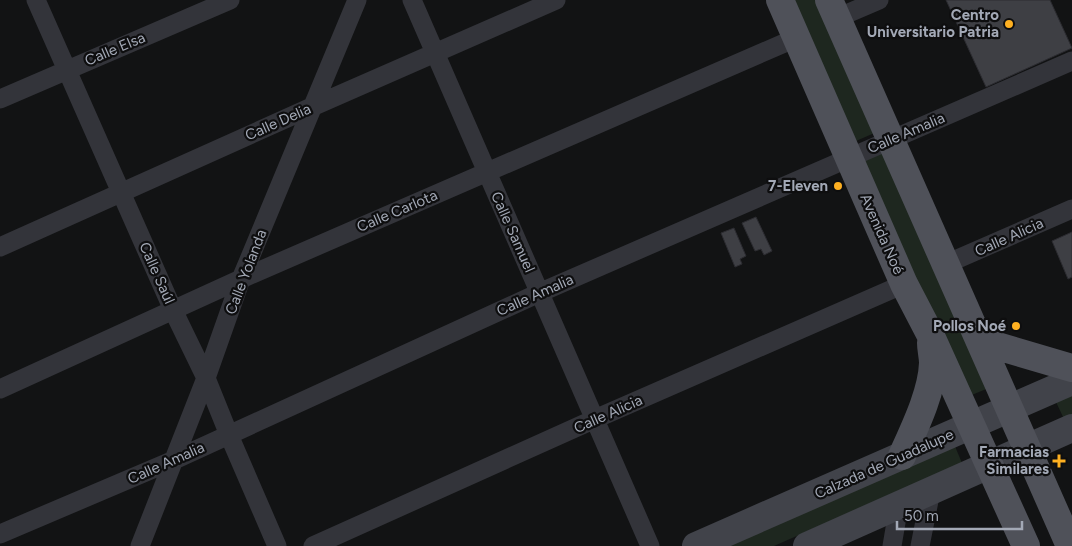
<svg xmlns="http://www.w3.org/2000/svg" width="1072" height="546" font-family="Figtree,sans-serif">
<rect width="100%" height="100%" fill="#121314"/>
<path fill="#1e271f" d="M794 0H830L886 128 856 141Z
M894 145 996 385 962 399 860 160Z
M1072 395V415L1064 419 1056 402Z
M954 444 962 463 774 546H724Z"/>
<path fill="#3e3f44" stroke="#2c2c31" d="M946 0H1050L1072 48 986 87Z
M756 217 772 251 764 255 761 249 755 251 742 223Z
M734 228 746 256 740 259 742 264 735 267 721 233Z
M1072 232V277L1068 279 1052 241Z"/>
<g fill="none" stroke-linecap="round" stroke-linejoin="round">
<path stroke="#33343a" stroke-width="19" d="M36 0 173 310 206 378 229 435 277 546
M412 0 650 546
M837 18 879 0
M0 99 230 0
M0 247 314 106 556 0
M946 264 1072 209
M0 389 241 279 796 38
M0 534 174 460 539 293 1072 61
M140 546 206 378 241 279 357 0
M313 546 595 419 904 284
M892 546 899 505
M920 546 931 491"/>
<path stroke="#41434a" stroke-width="28" d="M696 546 1072 381
M807 546 1072 428"/>
<path stroke="#4f5159" stroke-width="28" d="M780 0 904 284 930 334 1026 546
M829 0 1070 546
M980 341 1072 368
M902 456C914 429 932 393 933 363 933 356 931 350 931 343"/>
</g>
<g fill="#feb021" stroke="#0e0e0f" stroke-width="2">
<circle cx="1009" cy="24" r="5"/>
<circle cx="838" cy="186" r="5"/>
<circle cx="1016" cy="326" r="5"/>
<path d="M1056.5 453.5h5v5h5v5h-5v5h-5v-5h-5v-5h5z"/>
</g>
<g text-anchor="middle" stroke-width="4.5" stroke-linejoin="round" paint-order="stroke">
<g font-size="15" font-weight="bold" fill="#a3a9b6" stroke="#0e0e0f" text-anchor="end">
<text x="999" y="20">Centro<tspan x="999" dy="17">Universitario Patria</tspan></text>
<text x="828" y="191">7-Eleven</text>
<text x="1006" y="331">Pollos Noé</text>
<text x="1049" y="457">Farmacias<tspan x="1049" dy="17">Similares</tspan></text>
</g>
<g font-size="15" fill="#a3a9b6" stroke="#0e0e0f">
<text transform="translate(115 49) rotate(-23)" y="5">Calle Elsa</text>
<text transform="translate(278 122) rotate(-24)" y="5">Calle Delia</text>
<text transform="translate(906 133) rotate(-23)" y="5">Calle Amalia</text>
<text transform="translate(397 211) rotate(-23)" y="5">Calle Carlota</text>
<text transform="translate(513 232) rotate(66)" y="5">Calle Samuel</text>
<text transform="translate(882 234) rotate(66)" y="5">Avenida Noé</text>
<text transform="translate(1009 237) rotate(-24)" y="5">Calle Alicia</text>
<text transform="translate(246 272) rotate(-69)" y="5">Calle Yolanda</text>
<text transform="translate(157 273) rotate(66)" y="5">Calle Saúl</text>
<text transform="translate(535 295) rotate(-24)" y="5">Calle Amalia</text>
<text transform="translate(608 414) rotate(-24)" y="5">Calle Alicia</text>
<text transform="translate(166 463) rotate(-24)" y="5">Calle Amalia</text>
<text transform="translate(884 464) rotate(-24)" y="5">Calzada de Guadalupe</text>
</g>
</g>
<path d="M897 521v8h125v-8" fill="none" stroke="#a3a9b6" stroke-width="2.5"/>
<text x="904" y="521" font-size="15" fill="#a3a9b6" stroke="#0e0e0f" stroke-width="4" paint-order="stroke">50 m</text>
</svg>
